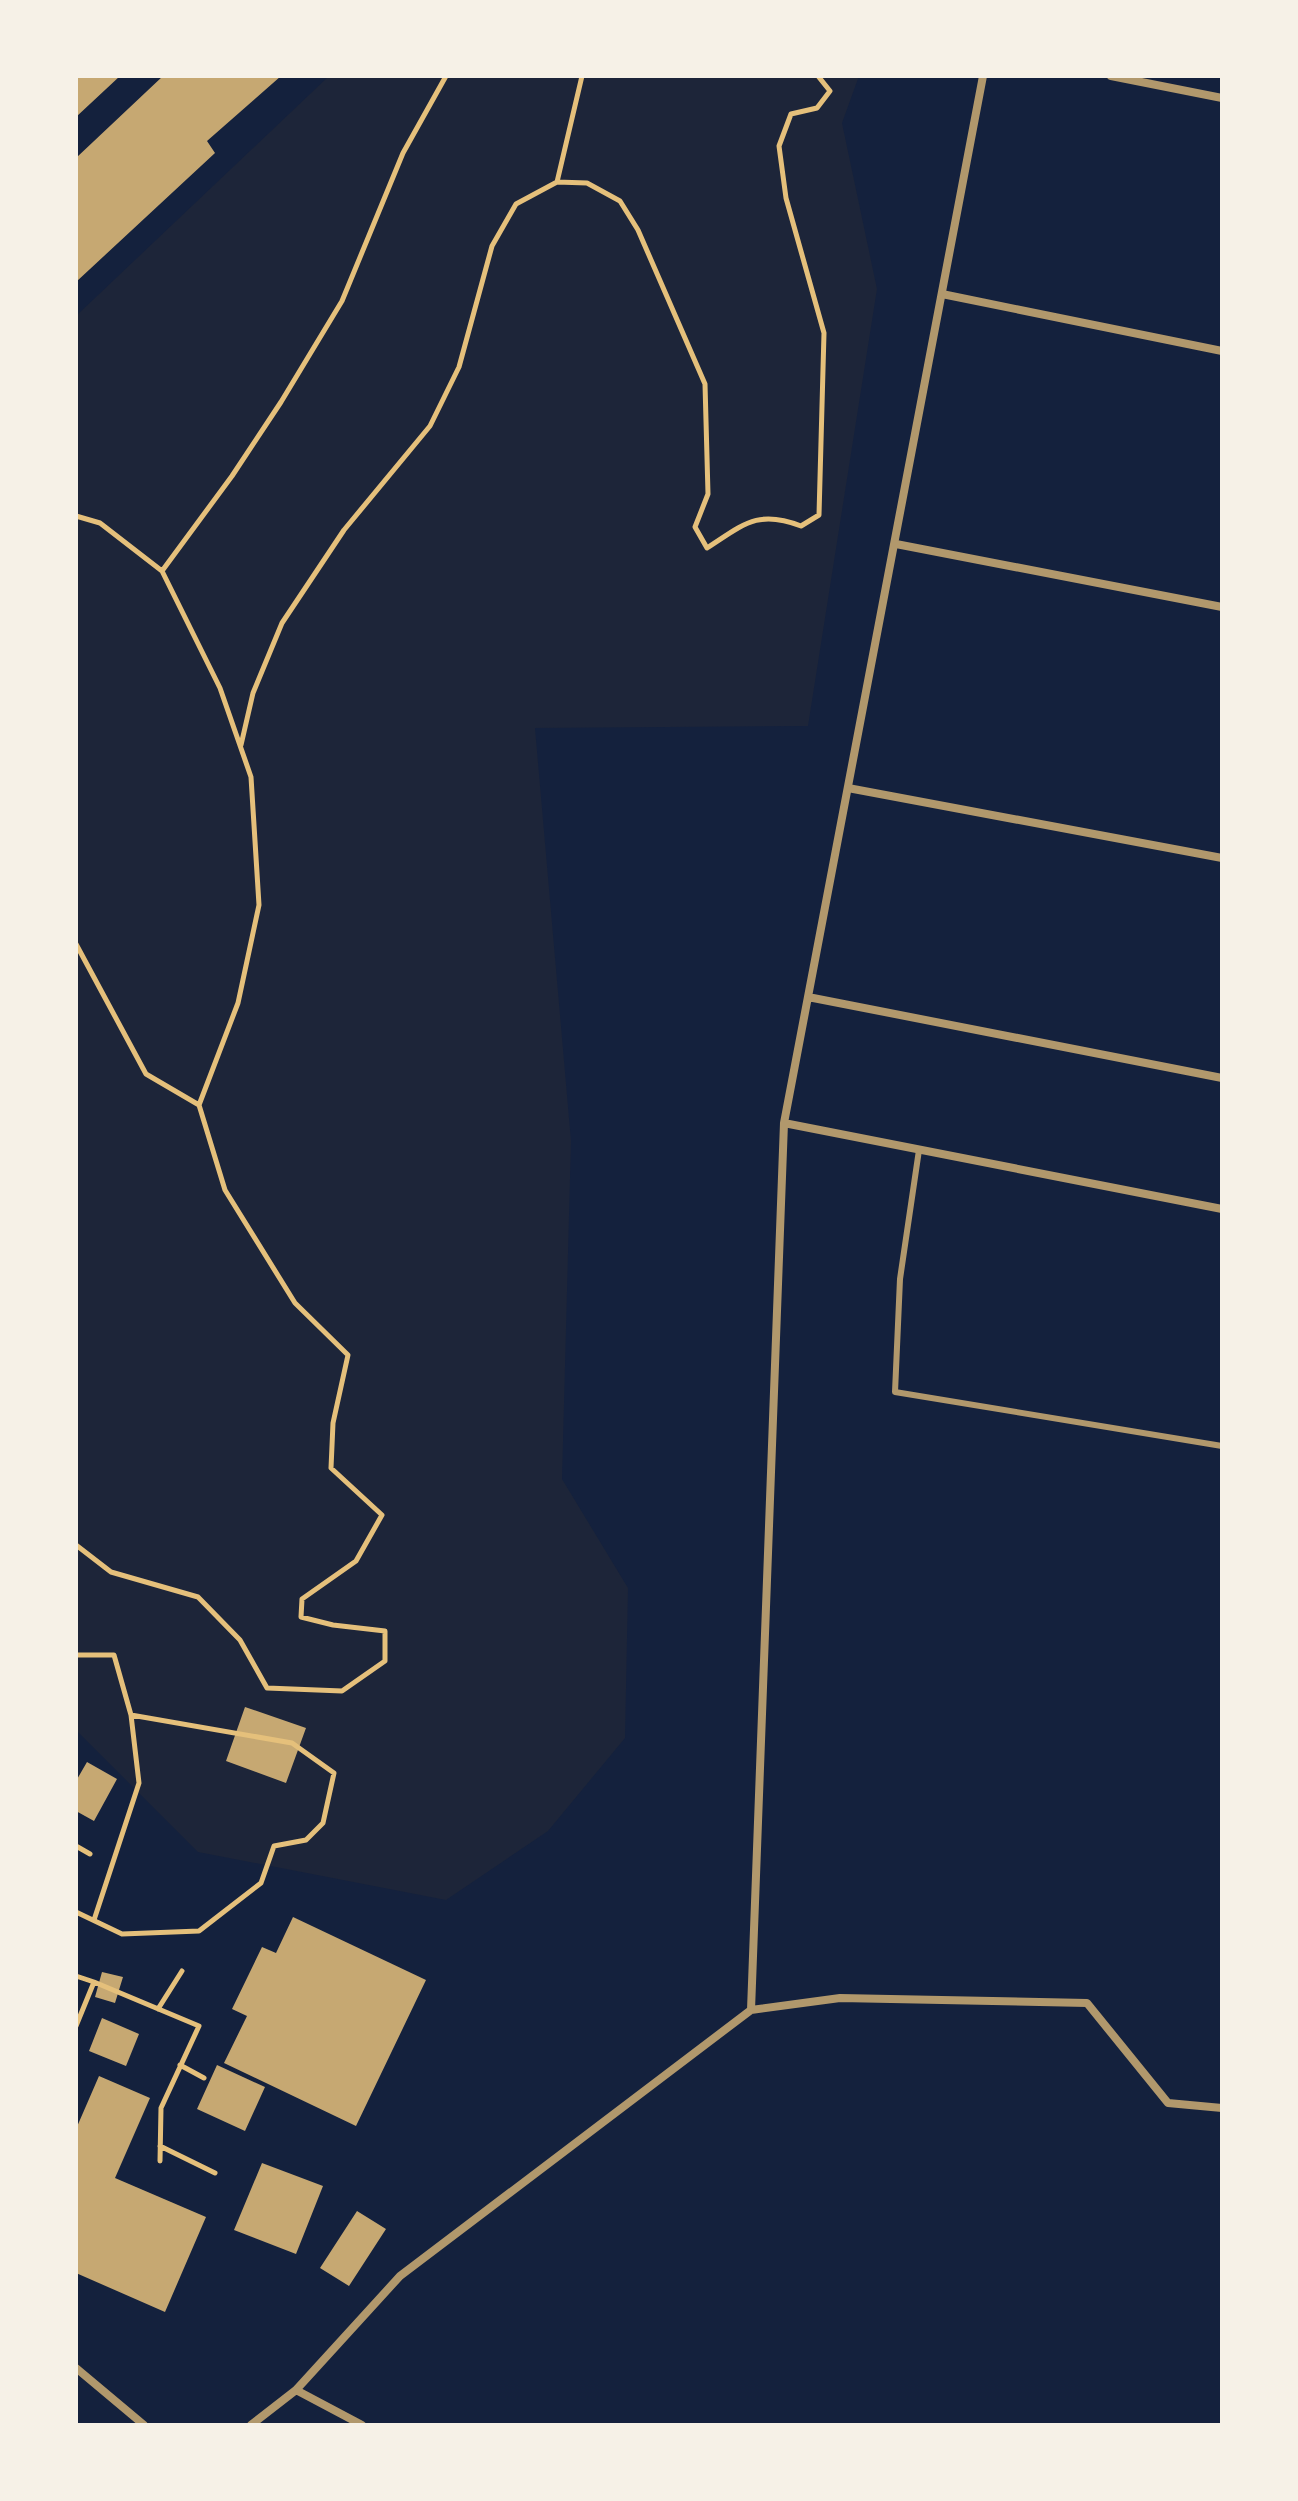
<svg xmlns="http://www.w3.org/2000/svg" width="1298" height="2501" font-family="'Varela Round',sans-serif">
<rect width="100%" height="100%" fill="#14213d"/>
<path fill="#1d2539" d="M329 76H859L842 123 877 289 808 726 535 728 571 1141 562 1479 628 1588 625 1738 548 1831 446 1900 198 1852 76 1730V316Z"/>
<path fill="#c6a872" d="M76 76H120L76 117Z
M163 76H281L207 141 215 153 76 282V158Z
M245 1707 306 1728 286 1783 226 1761Z
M87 1762 117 1779 94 1821 76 1811V1781Z
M293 1917 426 1980 356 2126 224 2063 247 2016 232 2009 262 1947 276 1953Z
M102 1972 123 1977 115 2003 95 1997Z
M102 2018 139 2034 126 2066 89 2051Z
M217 2065 265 2087 245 2131 197 2109Z
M99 2076 150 2098 115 2178 206 2217 165 2312 76 2273V2129Z
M262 2163 323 2186 296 2254 234 2230Z
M357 2211 386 2229 349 2286 320 2268Z"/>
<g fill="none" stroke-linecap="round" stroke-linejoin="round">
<path stroke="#e5c07b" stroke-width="5" d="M557 182 582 76
M76 516 100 523 162 571
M241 745 253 693 282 623 344 530 430 426 459 367 492 246 516 204 557 182 587 183 620 201 638 230 705 384 708 494 695 527 707 548C743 525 757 509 801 526L819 515 824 333 786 198 779 146 791 114 817 108 830 91 818 76
M76 944 146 1074 199 1105
M76 1545 111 1572 198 1597 240 1640 267 1688 342 1691 385 1661V1631L333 1625 301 1617 302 1599 356 1561 382 1515 331 1468 333 1423 348 1355 295 1303 225 1190 199 1105 238 1003 259 905 251 777 220 688 162 571 232 476 281 402 342 301 403 153 446 76
M76 1655H114L131 1715 292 1743 334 1773 323 1823 306 1840 274 1846 261 1883 199 1931 122 1934 76 1912
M76 1846 90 1854
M94 1920 139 1783 131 1715
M76 1976 94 1982 76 2026
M94 1982 199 2026 161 2108 160 2161
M158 2009 182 1971
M180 2065 204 2078
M160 2146 215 2173"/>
<path stroke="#b1986c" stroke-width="6" d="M919 1150 900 1279 895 1392 1222 1446"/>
<path stroke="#b1986c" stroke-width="8" d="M1111 76 1222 98
M942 294 1222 351
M896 544 1222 607
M848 788 1222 858
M808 997 1222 1078
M784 1123 1222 1209
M751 2010 840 1998 1087 2003 1168 2103 1222 2108
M76 2368 144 2425
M296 2390 362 2425
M251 2425 296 2390 400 2276 751 2010 784 1123 983 76"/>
</g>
<rect width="1298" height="2501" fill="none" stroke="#f6f1e7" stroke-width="156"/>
</svg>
